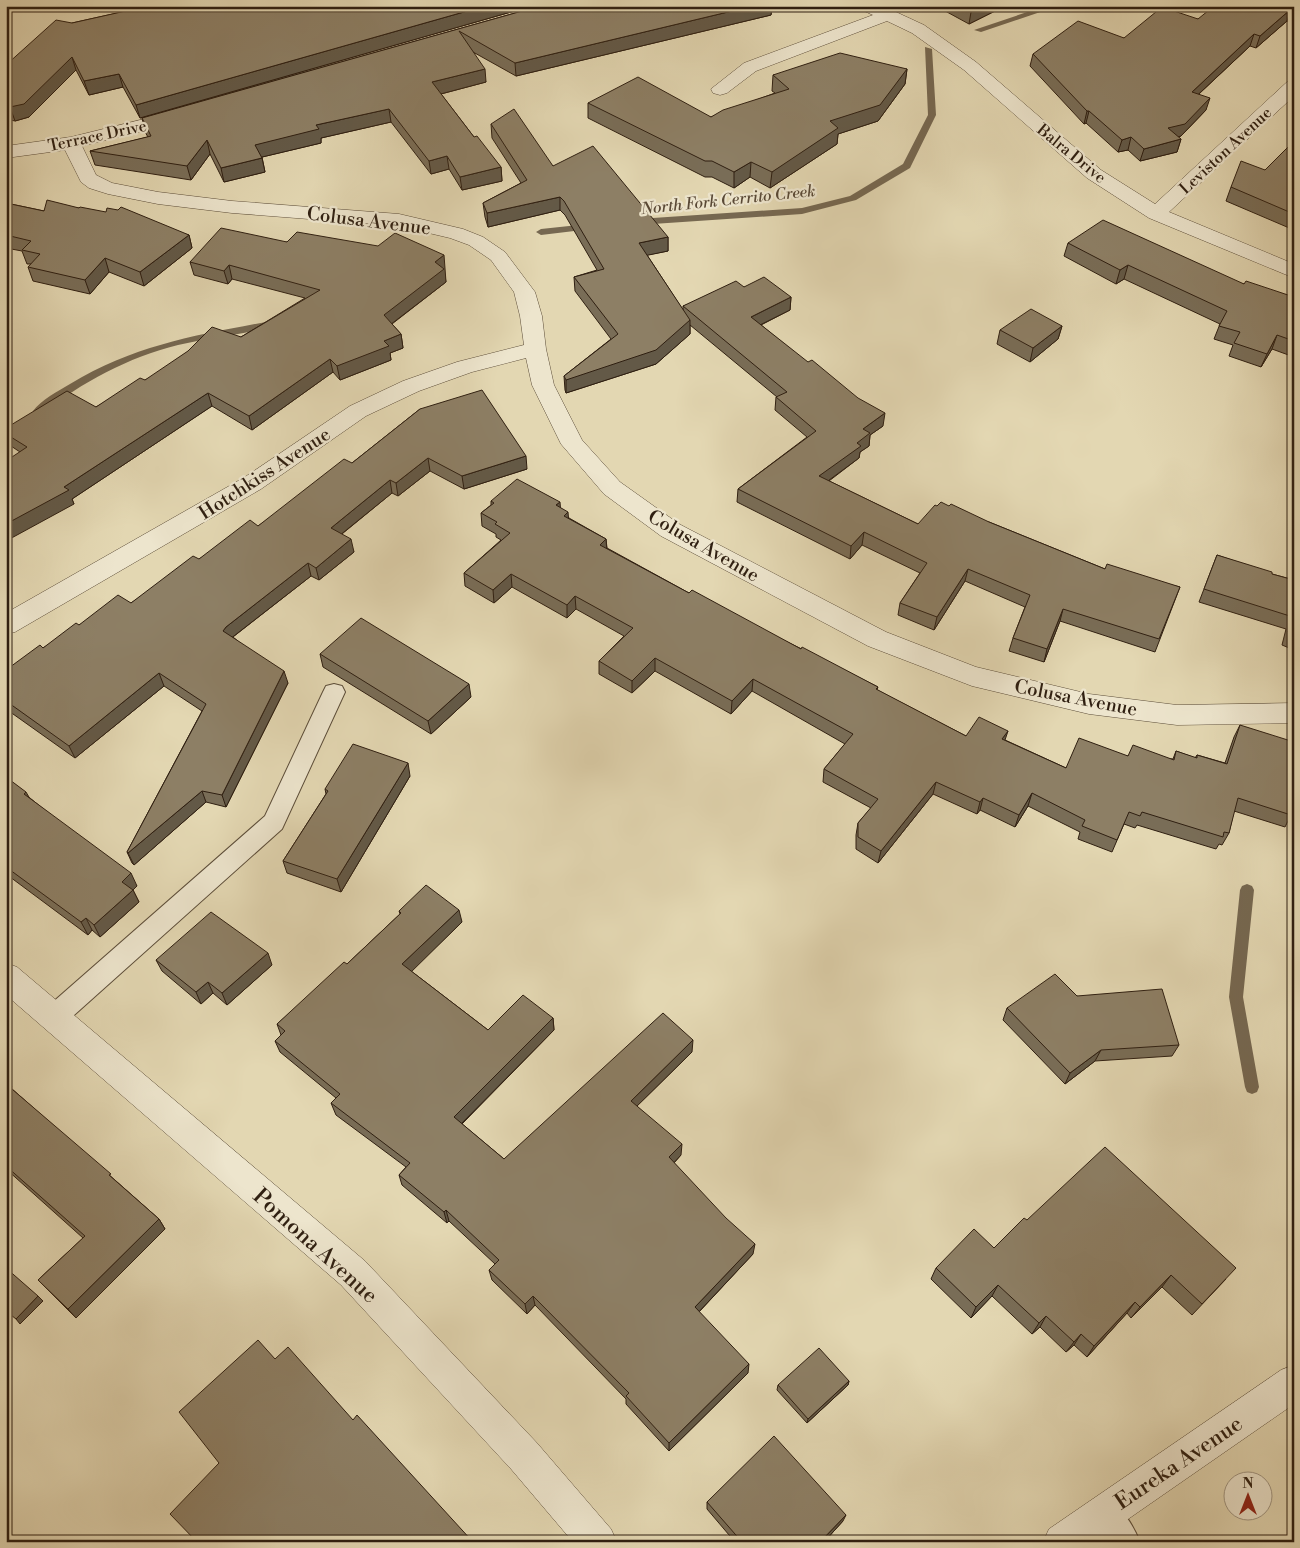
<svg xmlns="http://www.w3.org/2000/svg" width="1300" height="1548" font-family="'Libre Bodoni',serif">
<rect width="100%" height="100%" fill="#e3d7b2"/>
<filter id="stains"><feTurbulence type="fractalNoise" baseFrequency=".004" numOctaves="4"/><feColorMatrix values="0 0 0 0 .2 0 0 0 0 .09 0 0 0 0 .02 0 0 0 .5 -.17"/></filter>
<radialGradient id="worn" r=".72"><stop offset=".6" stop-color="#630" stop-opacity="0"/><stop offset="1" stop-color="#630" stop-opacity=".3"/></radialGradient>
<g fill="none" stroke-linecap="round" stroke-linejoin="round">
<path fill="#766851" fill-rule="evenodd" d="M1045 6H1058L981 32 974 30Z
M925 47 932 49 936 115 910 168 856 200 802 214 638 225 633 222 638 219 802 208 850 196 903 164 928 115Z
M588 224 593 227 591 229 541 235 536 232 541 229Z
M276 320 281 323 279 325C246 334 211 337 178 345 128 357 82 383 42 413H34L33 411C41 400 58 391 70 384 139 343 199 335 276 320Z
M1247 884 1252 886 1254 890 1243 997 1259 1087 1257 1092 1252 1094 1247 1092 1245 1087 1229 997 1240 890 1242 886Z"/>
<defs>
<path id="lane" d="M334 684 342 686 345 692 282 829 63 1025 54 1028 45 1025 41 1017 45 1009 265 816 323 692 326 686Z
M1104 1498C1121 1505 1133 1525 1140 1542H1106L1093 1524 1089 1513 1093 1502Z"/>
<path id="street" d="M859 6H883L924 25 976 62 1101 170 1155 204 1287 82 1294 81V96L1169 212 1294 264V278L1149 218 1087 178 964 70 912 33 887 21 756 71 727 93 720 95 713 93 711 89 744 63 873 15 862 10Z
M181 110 188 112 190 116 188 120 82 146 96 175 112 183 158 192 232 201 399 214 463 229 483 237 505 252 535 292 542 316 546 349 554 385 582 440 620 482 679 524 886 632 976 667 1089 694 1177 705 1294 703V723L1177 725 1089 714 972 686 868 646 661 536 604 494 561 444 532 385 526 358 472 372 419 391 366 416 261 489 15 632 6 634V613L245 477 350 406 403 381 457 362 524 345 520 316 514 292 491 260 469 245 450 238 399 226 232 213 158 204 108 194 89 188 81 182 65 150 6 158V146L71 137Z
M6 963 17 967 365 1261 537 1443 611 1529 617 1542H573L511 1469 341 1285 6 995Z
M1294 1365V1404L1095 1542H1043L1049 1529 1281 1370Z"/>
</defs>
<use href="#lane" stroke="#5c4d39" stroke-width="2"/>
<use href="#street" stroke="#5c4d39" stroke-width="1"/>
<use href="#lane" fill="#ede5cd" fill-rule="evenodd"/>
<use href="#street" fill="#ede5cd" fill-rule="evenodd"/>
</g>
<path fill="#796d57" stroke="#2f1f11" d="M130 6H532L140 118 123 87 89 95 76 70 29 117 15 121 6 119V65L72 23 131 10Z
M540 6H772L771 15 516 76 473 52 486 82 441 94 474 137 501 167 502 181 462 190 449 169 431 174 391 122 321 138V143L262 157 265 172 224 182 210 154 191 180 95 165 90 151 148 137 145 132 142 118Z
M936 6H1005L969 24Z
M1294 6V24L1287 21 1256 48 1250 46 1199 94 1206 110 1181 136 1178 137 1181 139 1177 152 1140 161 1128 150 1118 152 1086 123 1084 124 1030 66 1033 54 1124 38 1198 19Z
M907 69 905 84 878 121 838 134 837 144 770 188 750 177 734 188 712 177H705L588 118V103L711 117 775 93 772 91 773 75Z
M491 124 553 166 668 237V251L647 255 683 310V306L744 287 791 297 790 310 761 325 883 426 870 435 869 446 860 452 859 458 829 481 918 524 989 522 1105 569 1180 587 1155 652 1060 621 1044 662 1009 651 1013 638 1025 607 965 581 934 630 898 615 900 603 920 573 862 545 850 559 737 502 738 489 807 437 775 410 776 397H777L690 325V334L656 364 566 393 565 390 564 376 611 339 575 291 574 277 597 270 565 215 560 210 488 227 485 217 483 203 521 183 492 138Z
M1294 141V230L1226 201 1231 187 1265 170Z
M6 203 44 211 79 208 189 235 192 248 144 286 109 272 90 294 33 281 28 267 31 264H27L22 251 6 248Z
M287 242 445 269 444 270 446 282 392 324 401 334 403 348 390 353 391 360 340 380 333 372 252 430 212 406 72 499 74 504 20 452 8 444 6 441V428L96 407 145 380 241 337 305 298 232 279 228 284 194 275 190 262Z
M1068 243 1244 284 1294 297V357L1272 349 1261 367 1229 356 1233 345 1214 339 1220 324 1124 279 1116 284 1064 256Z
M1062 326 1058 339 1030 362 997 344 1000 330Z
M420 409 527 469 464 489 430 471 398 496 392 493 342 534 354 552 319 580 311 576 233 637 288 683 226 807 206 802 134 865 132 863 127 852 202 711 164 686 75 758 6 709V670L43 648 79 625 131 603 199 559 258 526 352 463Z
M491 501 561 508 569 518 606 539 607 548 689 593 878 687 877 690 966 736 1005 740 1066 768 1128 756 1173 759 1176 751 1195 758 1197 755 1225 763 1234 737 1240 725 1291 815 1285 827 1234 811 1229 833 1222 845 1219 844 1216 849 1137 825 1135 828 1124 824 1112 852 1078 839 1080 832 1028 806 1015 827 980 810 977 814 933 794 878 863 856 849V835L858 823 871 808 823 782 824 769 845 744 752 691 731 714 655 671 632 693 599 674V661L624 636 576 609 567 618 512 587 494 603 465 586 464 573 501 540 496 537V534L482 526 481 513 491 505Z
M1217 555 1272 574 1294 580V650L1282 645 1286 629 1199 602Z
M320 654 471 697 431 734 323 667Z
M410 776 341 892 287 873 283 861 326 794 325 789Z
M6 777 30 798 137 886 133 890 139 902 100 937 92 930 88 935 6 874Z
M399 911 462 922 411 971 488 1030 553 1018 554 1030 462 1124 504 1159 692 1052 637 1106 681 1155 674 1163 753 1254 699 1312 748 1373 669 1451 626 1404V1399L535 1305 527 1314 492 1280 489 1270 495 1264 449 1221 447 1223 402 1185 399 1175 406 1167 336 1115 331 1103 336 1098 280 1052 275 1041 281 1035 277 1024 347 964 400 914Z
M156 960 272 965 227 1005 213 993 201 1004 162 971Z
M1077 996 1179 1045 1172 1056 1095 1061 1065 1084 1003 1020 1007 1008Z
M6 1080 12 1087 11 1088 159 1219 165 1229 76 1318 38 1280 83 1238 6 1169Z
M1027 1220 1226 1279 1192 1315 1162 1287 1131 1318 1127 1313 1087 1357 1074 1345 1066 1352 1040 1327 1032 1334 992 1296 971 1318 931 1279 936 1268 994 1248Z
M849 1381 848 1385 807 1423 777 1390 778 1385Z
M707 1502 843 1521 824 1542H735L707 1509Z"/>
<path fill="#635947" stroke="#2f1f11" d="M485 6H532L140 118 136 105Z
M753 6H772L771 15 516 76 515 63Z
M983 6H1005L969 24 971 12Z
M1291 9 1287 21 1256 48 1260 36Z
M1254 34 1250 46 1188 104 1192 92Z
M72 57 76 70 29 117 15 121 10 107Z
M485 69 486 82 433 96 432 82Z
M907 69 905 84 878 121 838 134 837 144 770 188 772 172 830 121Z
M119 74 123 87 89 95 84 81Z
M1210 98 1206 110 1181 136 1165 141 1168 128Z
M389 109 391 122 321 138V143L258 158 255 145 316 125Z
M1087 111H1089L1086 123 1084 124Z
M1131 137 1128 150 1118 152 1122 140Z
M1181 139 1177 152 1140 161 1144 149Z
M207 140 210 154 191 180 187 166Z
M447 156 449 169 431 174 429 161Z
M262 158 265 172 224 182 221 168Z
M751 162 750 177 734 188V172Z
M501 167 502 181 462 190 460 177Z
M560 197V210L488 227 487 213Z
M189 235 192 248 144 286 140 272Z
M668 237V251L639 257V243Z
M444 255 446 282 386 328 384 315 435 262Z
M105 258 109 272 90 294 85 280Z
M229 265 232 279 228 284 224 271Z
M1128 265 1124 279 1116 284 1120 270Z
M791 297 790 310 750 330 751 317Z
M690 320V334L656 364 566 393V380Z
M1062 326 1058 339 1030 362 1033 348Z
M401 334 403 348 390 353 391 360 340 380 337 366 384 341Z
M1277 335 1272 349 1261 367 1267 354Z
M330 359 333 372 252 430 249 416Z
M208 393 212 406 72 499 74 504 6 541V524L64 487Z
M885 413 883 426 870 435 869 446 860 452 859 458 817 489 819 476 857 443 863 429Z
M526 456 527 469 464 489 462 476Z
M428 458 430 471 398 496 396 483Z
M390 480 392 493 334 540 331 528Z
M560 502 561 515 556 505Z
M568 512 569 525 564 516Z
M864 532 862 545 850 559 851 546Z
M351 539 354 552 319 580 316 568Z
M606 539 607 552 600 545Z
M308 563 311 576 230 639 223 631 226 627Z
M968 569 965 581 934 630 937 617Z
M511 574 512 587 494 603 493 590Z
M575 596 576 609 567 618V605Z
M1063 609 1060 621 1044 662 1047 649Z
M655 658V671L632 693V681Z
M284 671 288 683 226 807 222 795Z
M159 673 164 686 75 758 69 746Z
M753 679 752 691 731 714 732 701Z
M469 684 471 697 431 734 428 721Z
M1008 731 1004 743 1002 739Z
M408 763 410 776 341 892 337 879Z
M936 782 933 794 878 863 881 851Z
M202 791 206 802 134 865 128 853Z
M26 792 33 804 24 794Z
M1032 793 1028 806 1015 827 1019 815Z
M983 798 980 810 977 814 980 802Z
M131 873 137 886 128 895 122 882Z
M133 890 139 902 100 937 94 925Z
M459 910 462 922 406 977 402 964Z
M86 918 92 930 88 935 81 922Z
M268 953 272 965 227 1005 222 993Z
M208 982 213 993 201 1004 196 992Z
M553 1018 554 1030 457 1128 454 1117Z
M693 1040 692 1052 631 1112V1101Z
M1101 1050 1095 1061 1065 1084 1070 1073Z
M6 1080 12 1087 9 1090 6 1086Z
M682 1144 681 1155 669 1168V1157Z
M446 1210 449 1221 447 1223 444 1212Z
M159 1219 165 1229 76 1318 68 1309Z
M755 1244 753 1254 694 1317 695 1307Z
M1171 1275 1162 1287 1131 1318 1140 1307Z
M998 1285 992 1296 971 1318 976 1307Z
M38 1296 43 1301 20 1324 16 1319Z
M533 1296 535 1305 527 1314 525 1304Z
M1135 1302 1127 1313 1087 1357 1094 1346Z
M1046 1316 1040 1327 1032 1334 1039 1323Z
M1081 1334 1074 1345 1066 1352 1074 1342Z
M749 1364 748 1373 669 1451V1443Z
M849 1381 848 1385 807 1423 808 1419Z
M846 1515 843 1521 824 1542H820Z"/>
<path fill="#8d7f65" stroke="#2f1f11" d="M137 6H485L136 105 119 74 84 81 72 57 24 104 10 107H6V65L56 20 72 23 139 8Z
M540 6H753L515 63 459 31 485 69 432 82 474 137 477 136 501 167 460 177 447 156 429 161 389 109 316 125 319 129 255 145 262 158 221 168 207 140 187 166 90 151 151 136 142 118Z
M960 6H983L971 12Z
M1214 6H1294V10L1291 9 1260 36 1254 34 1192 92 1210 98 1185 124 1168 128 1181 139 1144 149 1131 137 1122 140 1089 111H1087L1033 54 1078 21 1124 38 1162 7 1198 19Z
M840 53 907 69 880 105 830 121 838 128 772 172 751 162 734 172 712 161H705L588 103 638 77 711 117 723 110 789 89 773 75Z
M514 109 553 166 593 146 668 237 639 243 690 320 656 350 566 380 564 376 618 334 574 277 604 269 564 201 560 197 487 213 483 203 527 180 491 124Z
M1294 141V214L1231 187 1241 161 1265 170Z
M47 200 79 208 80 207 106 212 107 208 118 210 121 207 189 235 140 272 105 258 85 280 28 267 40 254 22 250 31 241 6 235V203L44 211Z
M1103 220 1244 284 1246 281 1294 297V341L1277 335 1267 354 1234 343 1240 332 1219 326 1227 311 1128 265 1120 270 1068 243Z
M221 228 287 242 297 232 378 246 395 233 444 255 435 262 444 269 384 315 401 334 384 341 389 346 337 366 330 359 249 416 208 393 64 487 69 490 6 524V461L27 447 6 434V428L67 391 96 407 140 378 145 380 188 351 212 327 241 337 320 290 229 265 224 271 190 262Z
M764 277 791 297 751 317 808 362 812 360 858 398 885 413 863 429 870 433 857 443 861 446 819 476 918 524 935 505 937 506 941 502 949 506 951 504 989 522 1105 569 1107 564 1180 587 1159 639 1063 609 1047 649 1013 638 1030 595 968 569 937 617 900 603 927 563 864 532 851 546 738 489 816 431 776 397 787 392 683 306 736 281 744 287Z
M1031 309 1062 326 1033 348 1000 330Z
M482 390 526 456 462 476 428 458 396 483 390 480 331 528 351 539 316 568 308 563 226 627 223 631 284 671 222 795 202 791 128 853 127 852 206 704 159 673 69 746 6 701V670L40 645 43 648 76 623 79 625 118 595 131 603 193 556 199 559 250 520 258 526 344 459 352 463 420 409Z
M517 479 560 502 556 505 568 512 564 516 606 539 600 545 689 593 692 590 801 649 802 647 878 687 876 689 966 736 979 717 1008 731 1002 739 1066 768 1079 738 1128 756 1133 745 1174 760 1176 751 1197 758V755L1227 764 1240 725 1291 741H1294V806L1291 815 1238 798 1229 833 1224 832 1223 837 1142 812 1140 816 1129 812 1117 840 1082 826 1085 820 1032 793 1019 815 983 798 980 802 936 782 881 851 858 837V823L878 799 824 769 853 734 753 679 732 701 655 658 632 681 599 661 633 628 575 596 567 605 511 574 493 590 464 573 510 533 495 524 497 522 481 513 494 503 491 501Z
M1217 555 1272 572V574L1294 580V635L1288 632 1293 617 1204 589Z
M361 618 469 684 428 721 320 654Z
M353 744 408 763 337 879 283 861 328 791 325 789Z
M6 777 26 792 24 794 131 873 122 882 133 890 94 925 86 918 81 922 6 867Z
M426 885 459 910 402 964 488 1030 523 995 553 1018 454 1117 504 1159 663 1013 693 1040 631 1101 682 1144 669 1157 726 1218 755 1244 695 1307 749 1364 669 1443 626 1396 629 1393 533 1296 525 1304 489 1270 499 1260 446 1210 444 1212 399 1175 410 1163 331 1103 340 1094 275 1041 285 1031 277 1024 344 962 347 964 401 913 399 911Z
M211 912 268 953 222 993 208 982 196 992 156 960Z
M1055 974 1077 996 1162 989 1179 1045 1101 1050 1070 1073 1007 1008Z
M6 1084 111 1174 109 1175 159 1219 68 1309 38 1280 85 1236 6 1166Z
M1105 1147 1236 1268 1202 1304 1171 1275 1140 1307 1135 1302 1094 1346 1081 1334 1074 1342 1046 1316 1039 1323 998 1285 976 1307 936 1268 974 1229 994 1248 1024 1218 1027 1220Z
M6 1268 38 1296 16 1319 6 1311Z
M258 1340 275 1359 288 1347 353 1420 357 1415 473 1542H197L170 1514 219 1463 179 1412Z
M819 1348 849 1381 808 1419 778 1385Z
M774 1436 846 1515 820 1542H742L707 1502Z"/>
<g text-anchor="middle" stroke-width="4.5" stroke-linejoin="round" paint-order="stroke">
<g font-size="16" fill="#2f1f11" stroke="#ede5cd">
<text transform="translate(97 135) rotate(-12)" y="6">Terrace Drive</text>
<text transform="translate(1225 150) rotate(-43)" y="6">Leviston Avenue</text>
<text transform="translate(1072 153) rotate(39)" y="6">Balra Drive</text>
</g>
<g font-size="16" font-style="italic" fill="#594936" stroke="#ede5cd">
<text transform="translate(728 199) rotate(-6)" y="6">North Fork Cerrito Creek</text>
</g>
<g font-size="19" fill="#2f1f11" stroke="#ede5cd">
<text transform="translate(369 220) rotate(7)" y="7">Colusa Avenue</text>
<text transform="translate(264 473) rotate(-33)" y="7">Hotchkiss Avenue</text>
<text transform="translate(704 545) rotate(30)" y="7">Colusa Avenue</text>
<text transform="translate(1076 697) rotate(11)" y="7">Colusa Avenue</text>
</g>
<g font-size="22" fill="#2f1f11" stroke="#ede5cd">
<text transform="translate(316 1245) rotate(42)" y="8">Pomona Avenue</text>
<text transform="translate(1178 1462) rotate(-34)" y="8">Eureka Avenue</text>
</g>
</g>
<rect width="1300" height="1548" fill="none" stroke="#e3d7b2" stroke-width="25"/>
<rect x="8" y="8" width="1285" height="1533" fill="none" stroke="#2f1f11" stroke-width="2.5"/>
<rect x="12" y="12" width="1275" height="1523" fill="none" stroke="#2f1f11"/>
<g transform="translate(1248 1496)"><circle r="24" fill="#ede5cd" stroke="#a19682"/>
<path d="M0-4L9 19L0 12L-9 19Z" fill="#8f2418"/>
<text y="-8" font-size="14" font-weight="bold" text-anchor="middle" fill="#2f1f11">N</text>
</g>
<rect width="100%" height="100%" filter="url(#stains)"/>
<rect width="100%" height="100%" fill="url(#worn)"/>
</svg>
